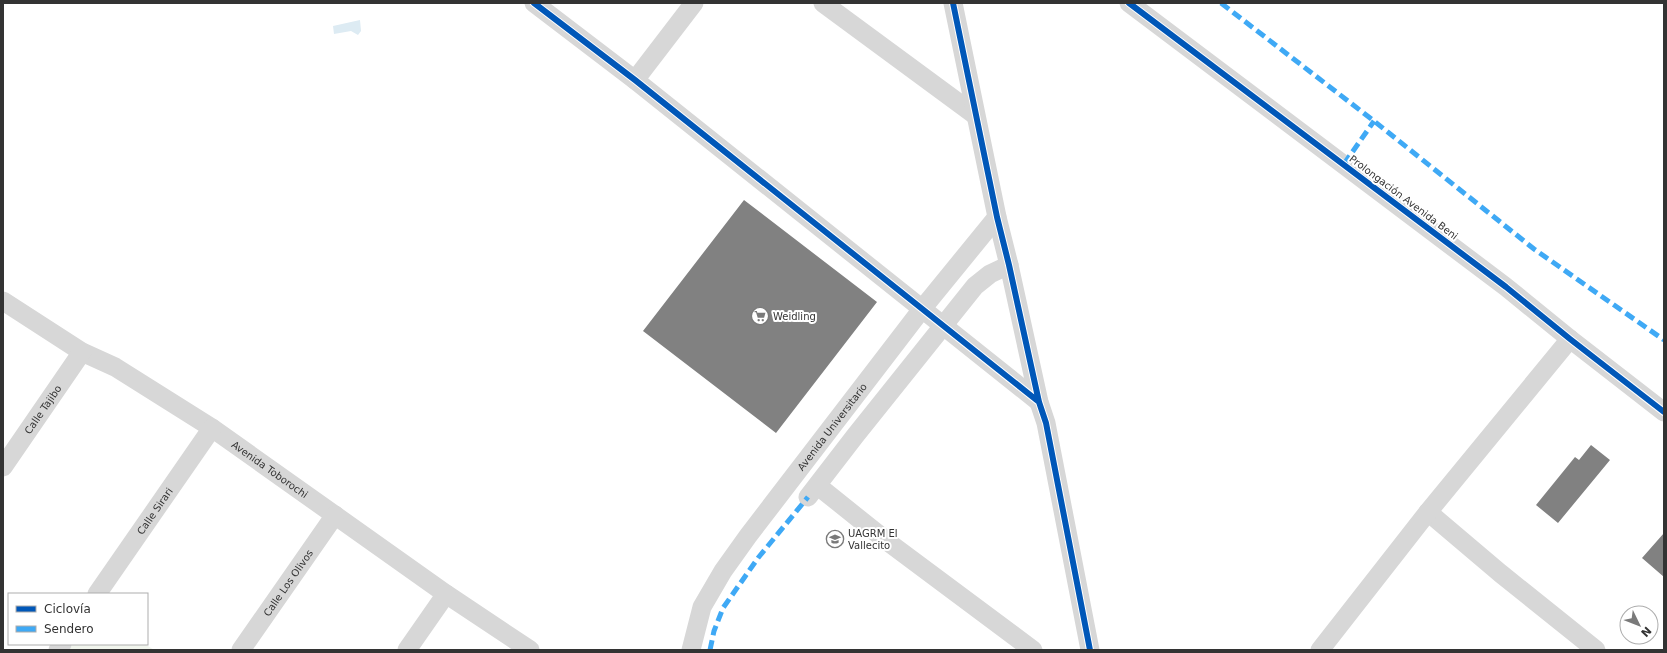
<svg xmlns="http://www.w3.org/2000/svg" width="1667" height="653" font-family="'DejaVu Sans',sans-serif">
<rect width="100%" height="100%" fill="#fff"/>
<path fill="#f1f5ed" d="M70 644H145L154 650H66Z"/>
<path fill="#ddebf3" d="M360 20 361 31 358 35 351 31 334 34 333 26Z"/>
<path fill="#818181" d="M744 200 877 302 776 433 643 331Z
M1591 445 1610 460 1558 523 1536 505 1575 457 1579 460Z
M1664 533V577L1642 558Z"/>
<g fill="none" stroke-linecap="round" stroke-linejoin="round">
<g stroke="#d7d7d7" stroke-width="19">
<path d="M534 3 635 80 1039 402"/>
<path d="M823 3 975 115"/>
<path d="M953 3 997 217 1009 265 1039 402 1046 423 1090 650"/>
<path d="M1129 3 1506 287 1570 339 1664 412"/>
<path d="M635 80 694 3"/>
<path id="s1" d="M3 301 82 352 115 367 212 428 446 594 530 650"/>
<path id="s2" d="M3 467 82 352"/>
<path d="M818 486 888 542 1033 650"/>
<path d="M808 497 855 436 975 286 990 274 1009 265"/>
<path d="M1428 512 1500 573 1596 650"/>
<path id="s3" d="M97 594 212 428"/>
<path d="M58 650 62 644"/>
<path id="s4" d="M241 650 335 515"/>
<path d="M407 650 446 594"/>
<path id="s5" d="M691 650 702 607 723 571 748 536 922 309 997 217"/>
<path d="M1320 650 1428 512 1570 339"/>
</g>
<path stroke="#3fa9f5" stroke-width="5" stroke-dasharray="10 5" stroke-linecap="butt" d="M1221 3 1374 121 1534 249 1664 340
M1344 164 1374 121
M710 650 714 631 723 608 758 558 808 497"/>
<defs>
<path id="cycleway" d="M534 3 635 80 1039 402
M953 3 997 217 1009 265 1039 402 1046 423 1090 650
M1129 3 1506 287 1570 339 1664 412"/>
</defs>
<use href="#cycleway" stroke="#fff" stroke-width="8"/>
<use href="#cycleway" stroke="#0057b8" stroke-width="6"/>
</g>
<defs>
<symbol id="supermarket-ring" viewBox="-11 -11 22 22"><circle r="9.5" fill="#fff" stroke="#7a7a7a" stroke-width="1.5"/><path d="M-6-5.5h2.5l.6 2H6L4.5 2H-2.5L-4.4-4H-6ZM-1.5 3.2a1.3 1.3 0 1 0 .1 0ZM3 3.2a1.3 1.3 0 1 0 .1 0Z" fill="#7a7a7a"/></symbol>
<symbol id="university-ring" viewBox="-11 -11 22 22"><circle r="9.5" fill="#fff" stroke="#7a7a7a" stroke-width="1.5"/><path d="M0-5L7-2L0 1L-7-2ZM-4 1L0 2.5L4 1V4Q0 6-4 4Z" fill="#7a7a7a"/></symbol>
</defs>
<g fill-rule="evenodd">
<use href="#supermarket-ring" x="750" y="306" width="20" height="20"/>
<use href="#university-ring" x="825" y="529" width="20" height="20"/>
</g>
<g text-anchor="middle" stroke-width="4" stroke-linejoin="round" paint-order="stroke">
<g font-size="10" fill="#333" stroke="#fff">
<text transform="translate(1404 197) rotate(37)" y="4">Prolongación Avenida Beni</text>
<text dy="4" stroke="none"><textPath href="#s2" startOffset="70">Calle Tajibo</textPath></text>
<text dy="4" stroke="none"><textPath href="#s5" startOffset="267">Avenida Universitario</textPath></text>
<text dy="4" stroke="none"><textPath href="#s1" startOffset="316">Avenida Toborochi</textPath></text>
<text dy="4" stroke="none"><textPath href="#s3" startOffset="101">Calle Sirari</textPath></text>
<text dy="4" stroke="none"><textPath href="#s4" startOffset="82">Calle Los Olivos</textPath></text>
</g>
<g font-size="10" fill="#333" stroke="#fff" text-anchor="start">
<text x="773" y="320">Weidling</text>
<text x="848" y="537">UAGRM El<tspan x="848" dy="12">Vallecito</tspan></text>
</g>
</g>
<rect width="1667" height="653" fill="none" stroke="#333333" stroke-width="8"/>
<rect x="8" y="593" width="140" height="52" fill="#ffffff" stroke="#adadad"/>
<rect x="16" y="606" width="20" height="6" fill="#0057b8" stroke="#adadad"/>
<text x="44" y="613" font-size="12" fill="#333333">Ciclovía</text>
<rect x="16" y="626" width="20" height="6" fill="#3fa9f5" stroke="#adadad"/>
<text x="44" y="633" font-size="12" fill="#333333">Sendero</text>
<g transform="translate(1639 625) rotate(133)"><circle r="19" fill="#ffffff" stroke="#adadad"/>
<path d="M0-3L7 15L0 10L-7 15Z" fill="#7a7a7a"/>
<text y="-6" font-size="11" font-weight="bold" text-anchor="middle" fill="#333333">N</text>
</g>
</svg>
